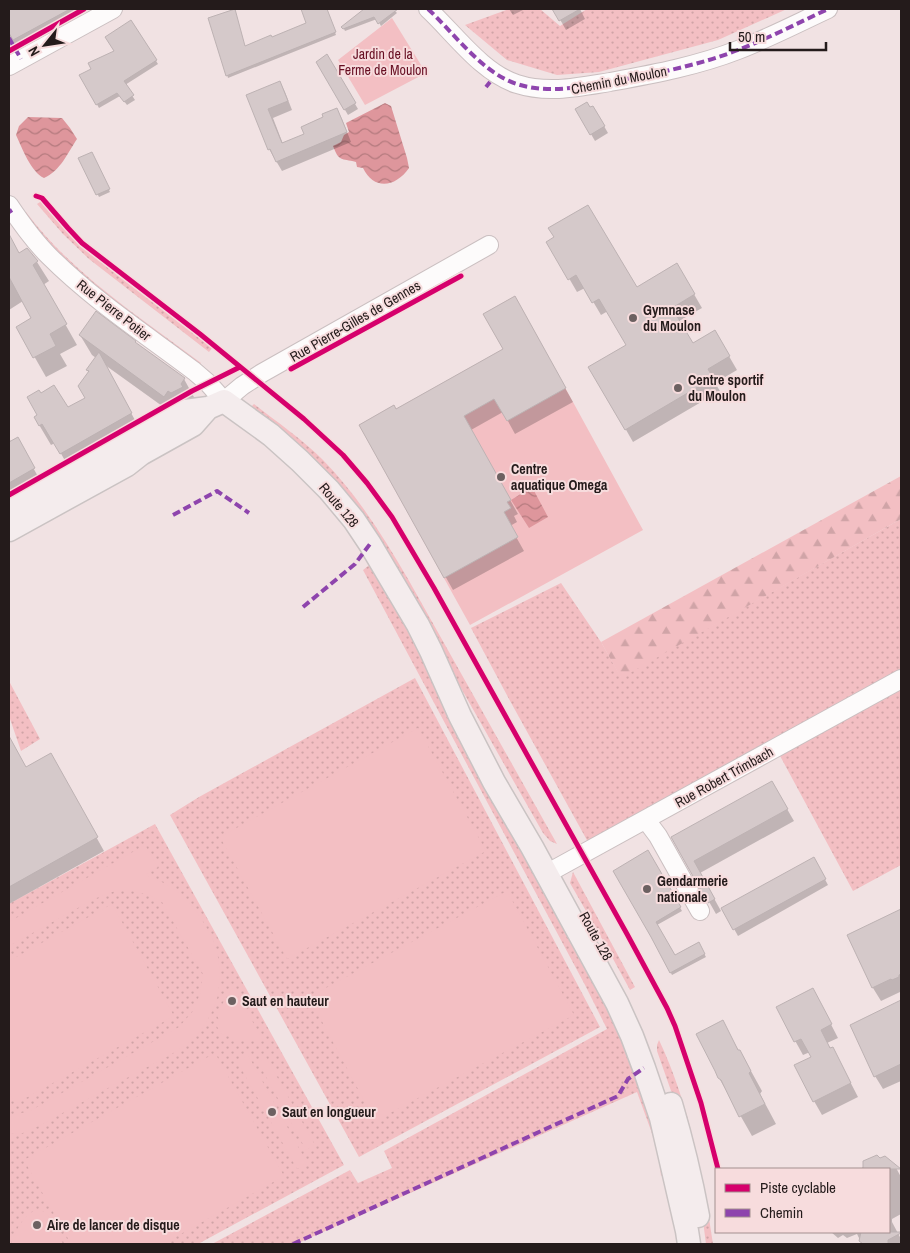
<svg xmlns="http://www.w3.org/2000/svg" width="910" height="1253" font-family="'Archivo Narrow',sans-serif">
<defs>
<pattern id="grass-dots" width="8" height="8" patternUnits="userSpaceOnUse" patternTransform="scale(1.25)"><rect width="8" height="8" fill="#f3bfc3"/><path d="M2 2h.1M6 6h.1" fill="none" stroke="#d0a4a7" stroke-width="1.8" stroke-linecap="round"/></pattern>
<pattern id="forest-firs" width="22" height="20" patternUnits="userSpaceOnUse" patternTransform="scale(1.25)"><rect width="22" height="20" fill="#f3bfc3"/><path d="M5 1l3.5 6h-7zM16 11l3.5 6h-7z" fill="#d0a4a7"/></pattern>
<pattern id="water-waves" width="16" height="10" patternUnits="userSpaceOnUse" patternTransform="scale(1.25)"><rect width="16" height="10" fill="#de969c"/><path d="M0 5q4-4 8 0t8 0" fill="none" stroke="#b47a7e"/></pattern>
</defs>
<rect width="100%" height="100%" fill="#f1e2e3"/>
<path fill="url(#grass-dots)" d="M509 9H540L560 26 587 9H787L718 40 599 72 557 75 507 60 465 25Z
M43 200 56 217 81 244 121 278 213 347 209 352 89 259 63 234 37 204Z
M26 212C55 251 90 280 129 310 153 328 177 345 201 363L197 368 78 276 21 215Z
M254 404C277 422 302 439 323 460 358 496 383 536 408 579L557 844 550 841 543 833 431 635 386 552 250 408Z
M901 519V865L853 891 772 741 588 842 509 699 471 628 561 583 601 642 621 677Z
M372 563 613 1013 668 1170 661 1176 658 1150 637 1092 296 1244H212L350 1170 358 1183 392 1168 384 1151 607 1029 585 985 363 570Z
M415 678 600 1027 359 1157 170 815 199 797Z
M9 681 40 739 21 751 9 716Z
M155 824 344 1165 198 1244H9V904Z
M573 872 635 987 630 990 606 946 570 883Z
M659 1040C689 1104 703 1175 713 1244H706L703 1221 682 1122 657 1051V1045Z"/>
<path fill="url(#forest-firs)" d="M901 476V519L621 678 601 642Z"/>
<path fill="#f3bfc3" d="M392 18 426 73 365 105 338 60Z
M515 296 643 530 470 625 359 425 394 405 396 409 503 349 483 314Z
M418 728 486 851 287 959 220 837Z
M145 845 158 867 145 875C180 887 196 906 212 938 220 954 221 976 218 994 216 1007 204 1028 195 1037 179 1052 158 1061 140 1071 107 1088 75 1106 43 1124L23 1133 9 1134V1116L30 1111 179 1027 193 1011 200 994 203 974 162 902 149 895 132 891H115L94 899 9 946V922Z
M507 891 574 1015 375 1121 309 997Z
M112 904 174 1016 15 1104 9 1092V961Z
M233 987 263 1040H231L227 1033 222 1035 216 1025 220 1021 216 1014Z
M215 1053 284 1176 163 1244H71L24 1160Z
M248 1055 307 1163 297 1169 237 1061Z
M266 1057 315 1145 306 1150 258 1062Z
M39 1209C52 1215 58 1232 63 1244H11C15 1231 25 1212 39 1209Z"/>
<path fill="url(#water-waves)" d="M385 103 391 106 407 158 409 168C396 187 374 191 363 168L357 167 356 162C341 158 339 162 333 146L341 142 344 135 349 132 346 123Z
M28 117 62 118 70 128 77 139C67 154 61 170 44 178 31 172 22 148 16 135L19 126Z
M532 487 548 517 529 528 511 500Z"/>
<path fill="#0003" d="M9 9H78L87 25 9 69Z
M303 9H326L336 35 228 78 210 18 245 47 271 38 307 24Z
M366 9H393L397 13 381 26 377 19 345 31 343 27Z
M509 9H525L513 15Z
M554 9H580L585 19 566 30Z
M131 21 158 64 125 85 135 100 127 105 120 96 99 108 81 76 93 70 116 52Z
M327 56 358 109 348 115 317 63Z
M280 82 285 92 292 110 273 118 283 144 305 135 337 109 342 119 351 142 282 171 269 149 247 95Z
M593 107 608 133 595 141 577 110 590 109Z
M91 153 110 192 99 197 80 159Z
M9 237 19 254 26 250 37 262 49 281 43 285 77 345 60 354 67 366 46 377 18 328 33 319 23 301 9 310Z
M548 242 636 289 677 265 702 308 679 321 692 345 715 332 737 370 715 383 720 391 633 442 590 367 628 345 608 311 601 315 585 288 577 292Z
M514 298 573 402 515 434 503 412 471 430 518 514 514 516 517 522 510 526 524 551 453 590 360 425 396 410 505 349Z
M80 335 184 379 195 399 176 416 105 365 142 433 72 473 55 443 51 445 35 418 68 409 86 398 89 373 87 370 96 358 92 355Z
M9 437 11 442 17 439 45 489 9 507Z
M9 738 26 768 50 754 104 851 9 904Z
M772 783 794 821 700 873 721 911 716 914 673 838Z
M648 852 682 911 657 925 674 957 698 943 706 957 672 975 652 937Z
M814 859 828 885 738 936 723 909Z
M899 911 901 916V993L900 992 881 1001 873 988 849 936Z
M901 1001V1081L883 1089 875 1076Z
M820 1003 838 1038 827 1043 840 1062 858 1097 822 1115 814 1101 812 1057 810 1052 803 1055 777 1008Z
M722 1022 739 1051H740L762 1091 760 1094 776 1124 752 1136 719 1078Z
M864 1166H895L901 1177V1214L892 1219V1222L901 1239V1244H862L857 1234 847 1238 843 1235 838 1238 831 1232H889V1169H861Z"/>
<path fill="#d5c9ca" stroke="#bdb2b3" d="M9 9H70L13 40 9 33Z
M235 9 245 46 271 35 272 37 306 23 301 9H327L336 32 226 76 208 18Z
M364 9H398L378 24 374 17 343 29 341 27Z
M552 9H580L559 21Z
M131 20 157 60 124 81 134 95 124 102 117 93 96 105 79 75 91 69 88 63 114 51 105 37Z
M327 54 356 103 344 110 316 62Z
M280 81 288 101 268 109 282 143 304 134 301 127 323 117 322 114 337 108 347 132 276 162 270 149 268 150 246 95Z
M587 102 590 107 593 106 605 126 590 135 575 109Z
M92 152 110 189 96 195 78 158Z
M588 205 637 287 677 263 695 294 672 308 693 343 715 330 730 356 708 369 713 378 625 430 588 367 626 345 599 299 592 303 576 275 568 280 546 242 554 237 548 228Z
M9 234 19 253 27 248 38 261 33 265 67 324 50 334 56 346 33 358 16 327 31 318 9 277Z
M515 296 566 388 507 421 494 399 464 416 511 500 507 502 511 508 504 512 518 537 444 578 359 425 394 405 396 409 503 349 483 314Z
M96 311 136 341 135 342 185 378 181 384 183 387 171 393 168 391 164 397 79 335Z
M99 352 132 413 60 454 42 424 39 426 34 417 37 415 27 397 39 390 41 393 54 385 68 407 85 398 78 386 89 371 86 370Z
M18 437 35 468 9 483V442Z
M9 736 26 767 51 753 98 837 9 887Z
M772 781 788 809 694 861 715 899 708 903 671 837Z
M648 850 681 907 656 922 675 955 699 942 705 954 670 973 651 937 613 871Z
M814 857 826 879 733 930 721 908Z
M901 909V974L899 975V977L892 980 891 979 872 988 847 935Z
M813 988 832 1024 821 1030 830 1048 833 1047 851 1083 813 1102 794 1065 811 1057 801 1039 794 1042 776 1007Z
M901 1000V1064L874 1077 850 1025Z
M723 1020 738 1050H740L751 1071 749 1073 765 1104 739 1117 721 1080 718 1078 715 1071 696 1034Z
M877 1155 880 1158 885 1156 901 1169H863V1161Z
M861 1232H901V1233L888 1240V1244H863L859 1241Z"/>
<g fill="none" stroke-linecap="round" stroke-linejoin="round">
<defs>
<path id="minor" d="M428 9C454 33 482 73 517 84 548 94 579 87 610 82 653 74 697 66 738 50 769 38 798 23 828 9
M9 66 113 9
M9 205C21 223 34 241 49 256 93 300 145 334 194 371L208 383 224 401 242 386 262 373 489 245
M646 820 658 836 700 911
M546 874 901 679"/>
<path id="major" d="M9 508 185 411 208 408 224 401 271 435 300 461 329 490 354 520 370 544 418 625 431 651 460 716 494 782 532 847 617 1003 632 1036 644 1068 661 1118 687 1231 689 1244
M9 530 127 465 141 454 193 425 208 408
M671 1104C682 1141 691 1178 698 1216"/>
</defs>
<use href="#minor" stroke="#cabfc0" stroke-width="20"/>
<use href="#major" stroke="#cac3c3" stroke-width="25"/>
<use href="#minor" stroke="#fdfbfb" stroke-width="18"/>
<use href="#major" stroke="#f4eced" stroke-width="22"/>
<path stroke="#8e44ad" stroke-width="4" stroke-dasharray="8 4" stroke-linecap="butt" d="M428 9C454 33 482 73 517 84 548 94 579 87 610 82 653 74 697 66 738 50 769 38 798 23 828 9
M9 38 21 59
M486 87 490 82
M9 212 12 210
M173 515 217 491 249 513
M303 607 355 564 370 544
M293 1244 618 1096 628 1079 644 1068"/>
<defs>
<path id="cycleway" d="M9 51 84 9
M36 196 42 198 68 228 82 243 200 334 304 419 343 455 367 483 392 517 434 588 627 934 667 1008 675 1026 701 1103 718 1169
M291 369 461 276
M9 495 192 391 240 367"/>
</defs>
<use href="#cycleway" stroke="#f7dcdd" stroke-width="8"/>
<use href="#cycleway" stroke="#d6006c" stroke-width="5"/>
</g>
<g fill="#6c6161" stroke="#f7dcdd" stroke-width="2">
<circle cx="633" cy="318" r="5"/>
<circle cx="678" cy="388" r="5"/>
<circle cx="501" cy="477" r="5"/>
<circle cx="647" cy="889" r="5"/>
<circle cx="232" cy="1001" r="5"/>
<circle cx="272" cy="1112" r="5"/>
<circle cx="37" cy="1225" r="5"/>
</g>
<g text-anchor="middle" stroke-width="4" stroke-linejoin="round" paint-order="stroke">
<g font-size="14" fill="#670e22" stroke="#f7dcdd">
<text x="383" y="59">Jardin de la<tspan x="383" dy="16">Ferme de Moulon</tspan></text>
</g>
<g font-size="14" fill="#241b1b" stroke="#f7dcdd">
<text transform="translate(619 80) rotate(-11)" y="5">Chemin du Moulon</text>
<text transform="translate(114 310) rotate(38)" y="5">Rue Pierre Potier</text>
<text transform="translate(355 321) rotate(-30)" y="5">Rue Pierre-Gilles de Gennes</text>
<text transform="translate(339 505) rotate(50)" y="5">Route 128</text>
<text transform="translate(724 777) rotate(-29)" y="5">Rue Robert Trimbach</text>
<text transform="translate(596 936) rotate(61)" y="5">Route 128</text>
</g>
<g font-size="14" font-weight="bold" fill="#241b1b" stroke="#f7dcdd" text-anchor="start">
<text x="643" y="315">Gymnase<tspan x="643" dy="16">du Moulon</tspan></text>
<text x="688" y="385">Centre sportif<tspan x="688" dy="16">du Moulon</tspan></text>
<text x="511" y="474">Centre<tspan x="511" dy="16">aquatique Omega</tspan></text>
<text x="657" y="886">Gendarmerie<tspan x="657" dy="16">nationale</tspan></text>
<text x="242" y="1006">Saut en hauteur</text>
<text x="282" y="1117">Saut en longueur</text>
<text x="47" y="1230">Aire de lancer de disque</text>
</g>
</g>
<rect width="910" height="1253" fill="none" stroke="#241b1b" stroke-width="20"/>
<rect x="715" y="1168" width="175" height="65" fill="#f7dcdd" stroke="#a38f8f"/>
<rect x="725" y="1184" width="25" height="8" fill="#d6006c" stroke="#a38f8f"/>
<text x="760" y="1193" font-size="15" fill="#241b1b">Piste cyclable</text>
<rect x="725" y="1209" width="25" height="8" fill="#8e44ad" stroke="#a38f8f"/>
<text x="760" y="1218" font-size="15" fill="#241b1b">Chemin</text>
<g transform="translate(45 45) rotate(240)" stroke="#f7dcdd" stroke-width="4" paint-order="stroke">
<path d="M0-4L9 19L0 12L-9 19Z" fill="#241b1b"/>
<text y="-8" font-size="14" font-weight="bold" text-anchor="middle" fill="#241b1b">N</text>
</g>
<path d="M730 42v8h96v-8" fill="none" stroke="#241b1b" stroke-width="2.5"/>
<text x="738" y="42" font-size="15" fill="#241b1b" stroke="#f7dcdd" stroke-width="4" paint-order="stroke">50 m</text>
</svg>
